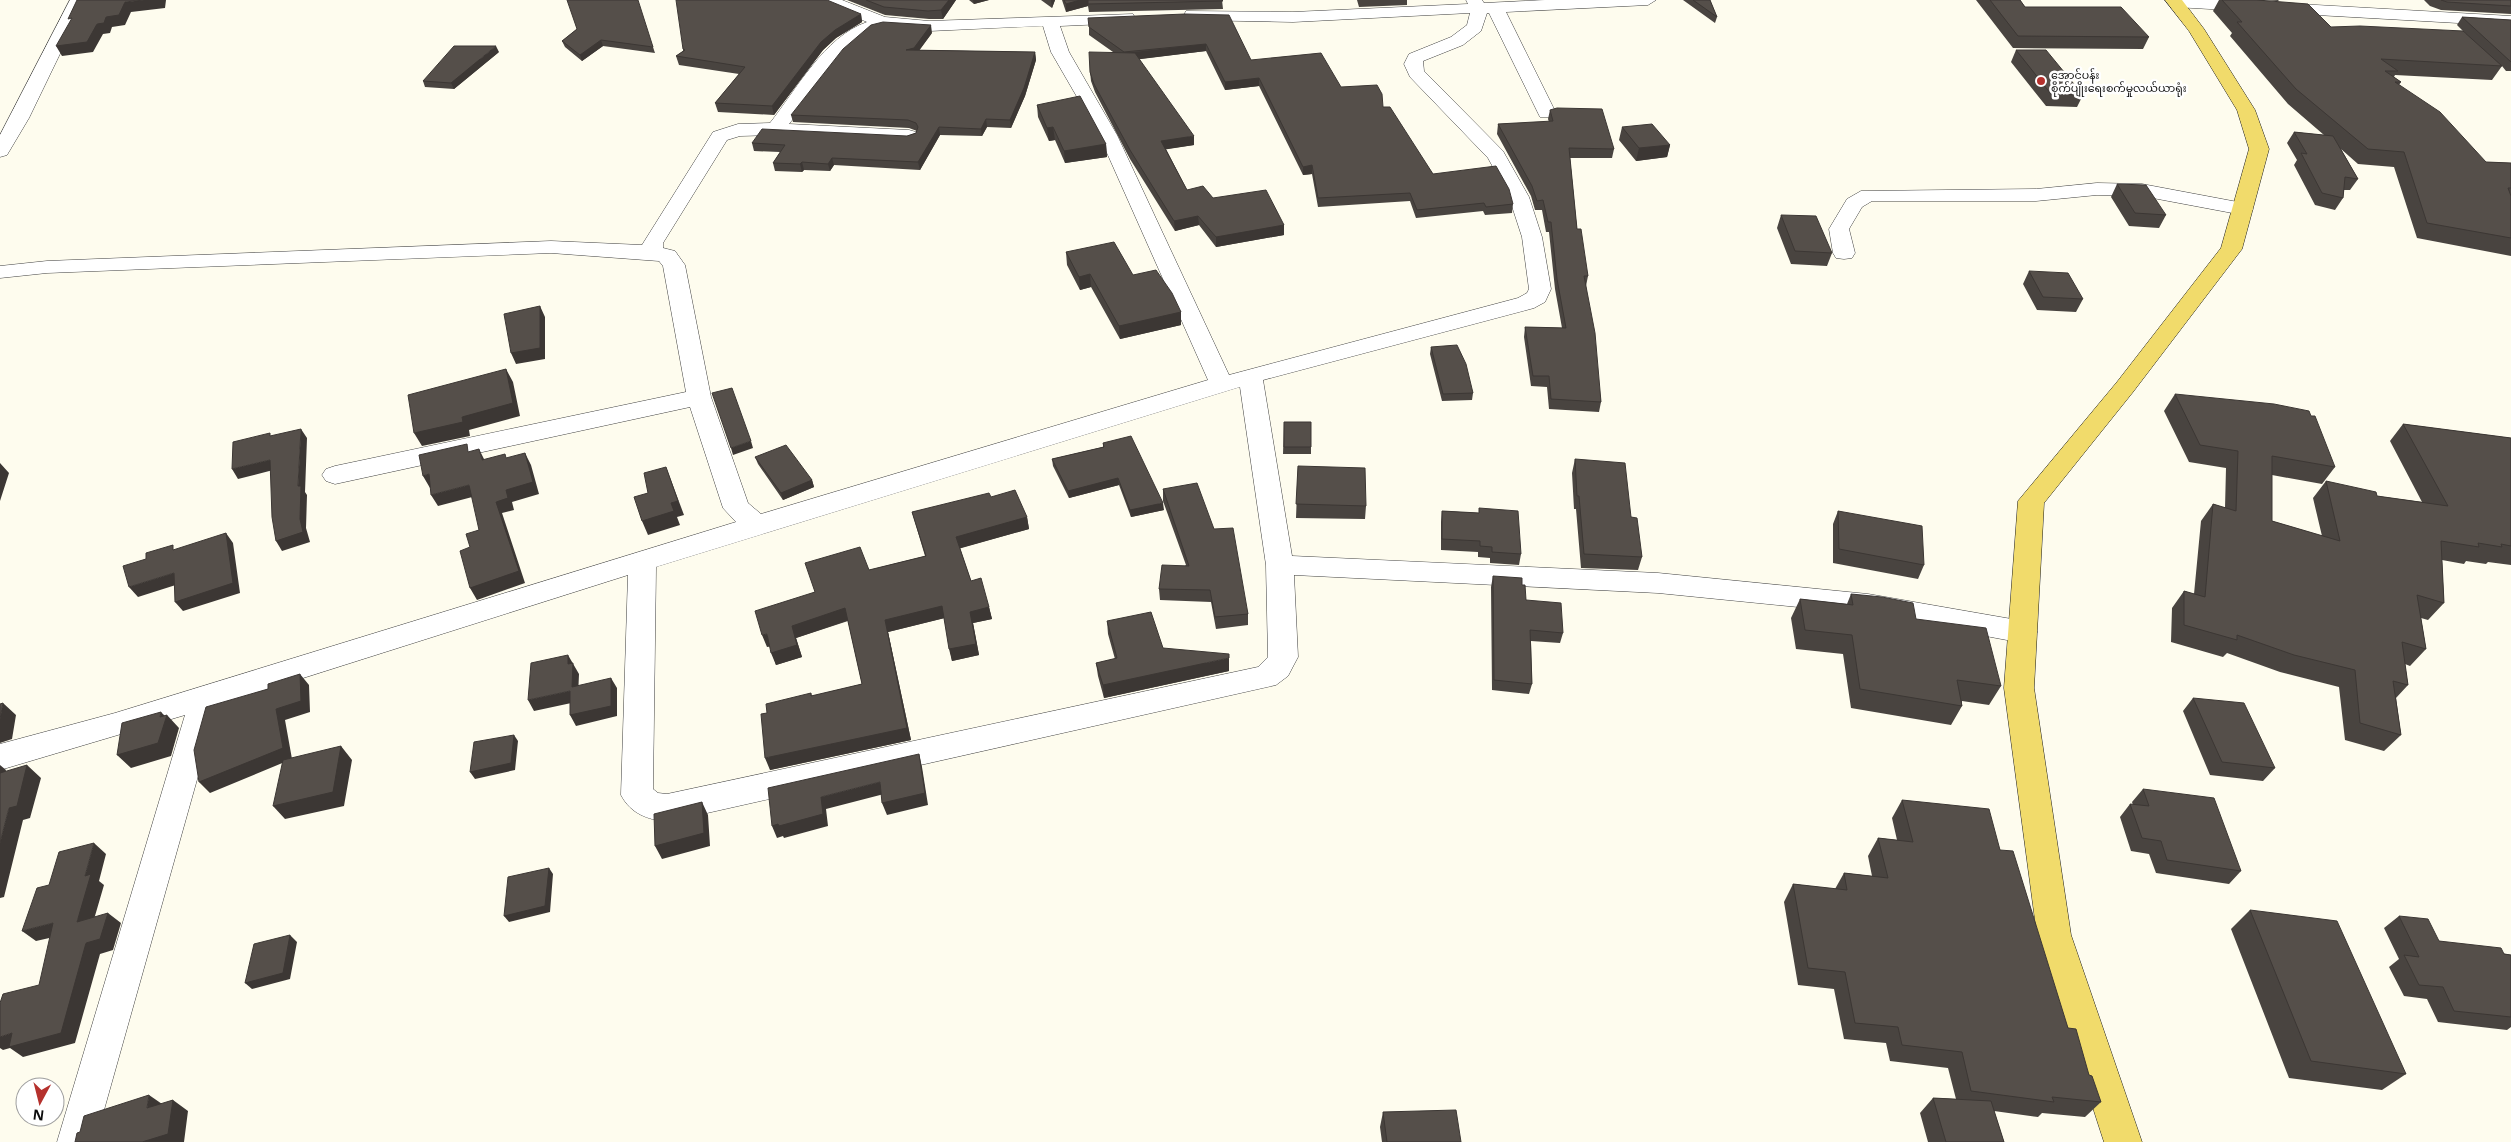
<svg xmlns="http://www.w3.org/2000/svg" width="2511" height="1142" font-family="Georgia,'Noto Sans Myanmar',serif">
<rect width="100%" height="100%" fill="#fefcee"/>
<g fill="none" stroke-linecap="round" stroke-linejoin="round">
<defs>
<path id="street" d="M70 0H86L29 118 7 155 0 157V135Z
M820 0H842L885 17 929 21 1133 14 1135 18 1133 22 1127 23 1060 26 1069 52 1117 135 1229 375 1518 298 1527 293 1529 289 1522 237 1509 197 1488 158 1410 77 1404 64 1409 54 1451 37 1467 25 1470 13 1293 22 1192 20 1186 19 1184 15 1186 11 1293 12 1468 4 1466 0H1482L1484 3 1545 0H1656L1648 5 1506 12 1556 113 1554 117H1540L1538 113 1489 13H1487L1481 31 1463 45 1423 61 1424 71 1503 151 1529 197 1542 237 1551 289 1545 302 1534 308 1263 380 1292 556 1658 573 1868 594 2023 621 2033 624 2037 632 2033 640 2023 643 1868 614 1658 593 1294 575 1298 657 1288 676 1276 685 667 822C647 819 631 814 621 795L628 575 218 705 95 1142H57L185 715 0 770V744L115 713 736 522 723 508 690 407 335 484 326 481 322 475 326 469 335 466 686 392 663 266 659 261 551 253 47 273 0 278V266L47 261 551 241 642 245 713 132 738 124 770 123C797 89 824 37 867 22L822 3ZM1043 26 1051 52 1099 135 1208 380 761 514 748 503 711 397 685 265 675 251 663 248V243L727 140 740 136 776 135 909 142 916 140 918 136 916 132 909 130 789 124 843 55 872 31 884 27 929 31ZM1240 387 1266 565 1268 657 1258 667 667 794 658 793 653 789 656 567Z
M2168 0H2227L2511 16V26L2175 7 2169 5Z
M2097 183 2142 184 2243 203 2250 205 2253 209 2250 213 2243 215 2142 196 2097 195 2036 201H1872L1862 207 1849 229 1855 253 1852 258 1844 259 1836 258 1833 253 1829 229 1847 199 1861 191 2036 189Z"/>
<path id="primary" d="M2165 0H2182L2204 29 2255 110 2269 149 2242 249 2133 392 2044 503 2034 688 2071 935 2142 1142H2104L2037 935 2004 688 2018 501 2117 382 2221 248 2249 149 2237 110 2189 31Z"/>
</defs>
<use href="#street" stroke="#404040" stroke-width="1"/>
<use href="#primary" stroke="#1e1e1e" stroke-width="1"/>
<use href="#street" fill="#fff" fill-rule="evenodd"/>
<use href="#primary" fill="#f1db6b" fill-rule="evenodd"/>
</g>
<path fill="#494440" d="M847 0H956L943 19H929L885 15Z
M969 0H989L974 4Z
M1041 0H1055L1052 8Z
M1062 0H1222L1223 9 1089 12 1088 6 1066 12Z
M1357 0H1407V5L1359 7Z
M1683 0H1710L1717 17 1715 23Z
M1976 0H2020L2025 7 2149 37 2143 49 2013 48Z
M2219 0H2279L2278 1 2263 0 2331 27 2466 34 2457 25 2462 17 2511 20V71H2506L2502 66 2492 80 2395 75 2394 77 2401 82 2399 85 2486 162 2511 163V256L2417 238 2394 167 2358 164 2341 149 2358 179 2350 190H2344L2343 198 2335 210 2315 205 2294 165 2297 160 2287 143 2294 132 2324 135 2288 104 2230 36 2232 33 2213 11Z
M2424 0H2511V14L2441 10 2430 6Z
M861 14 862 22 836 38 823 50 774 115 718 112 715 103 739 74 679 65 676 56 683 51V49Z
M1185 14 1251 60 1341 87 1383 107 1433 174 1513 204 1512 213 1485 215 1483 211 1416 218 1410 201 1318 207 1312 174 1303 175 1259 86 1225 90 1206 51 1139 59 1194 145 1166 149 1187 190 1213 198 1284 225V235L1216 247 1199 225 1175 231 1130 159 1095 92 1091 81 1090 72 1113 52 1089 35V27Z
M577 29 653 47 655 53 603 46 582 61 565 47 562 41Z
M932 33 919 50 1035 52 1036 60 1025 96 1011 128 987 127 982 136 940 135 920 170 834 165 830 171 804 170 802 172 775 171 773 163 780 152 754 151 752 143 907 136 916 133 917 131 909 128 793 122 791 115Z
M2016 50 2083 95 2077 107 2046 106 2011 62Z
M499 52 454 89 425 87 423 81Z
M1037 105 1106 144 1107 157 1065 163 1055 140 1049 141 1038 117Z
M1550 110 1614 149 1612 158H1570L1577 229 1588 276 1586 286 1601 402 1599 412 1549 409 1547 387 1531 386 1524 337 1525 327 1562 328 1555 289 1549 232H1546L1542 210H1535L1531 196 1497 134 1498 124 1549 122 1548 119Z
M1622 127 1670 145 1667 157 1636 161 1619 140Z
M2117 184 2166 215 2159 228 2129 226 2111 197Z
M1781 215 1832 253 1827 266 1791 264 1777 228Z
M1066 252 1133 275 1181 312V325L1120 339 1091 287 1080 290 1067 265Z
M2029 271 2083 299 2076 312 2037 310 2023 284Z
M1431 347 1473 393 1472 400 1442 401 1430 354Z
M2175 394 2335 467 2322 484 2272 475V521L2322 536 2313 498 2326 481 2377 496 2422 502 2390 441 2403 424 2511 438V565L2488 562 2486 564 2466 561 2464 564 2442 560 2444 603 2428 620 2421 618 2426 649 2410 666 2405 664 2408 685 2396 698 2401 735 2384 751 2345 740 2339 687 2280 672 2227 653 2223 657 2171 642 2172 608 2184 591 2194 594 2201 521 2213 504 2225 508 2226 468 2189 462 2164 411Z
M1284 422 1311 447V454H1283Z
M1103 443 1164 510 1131 517 1119 485 1069 498 1053 466 1052 459 1103 447Z
M755 457 812 480 814 487 783 500 758 464Z
M1575 459 1631 517 1642 557 1638 570 1581 568 1576 509H1574L1572 473Z
M1298 466 1366 506 1365 519 1296 518Z
M1163 489 1214 529 1248 614V625L1216 629 1211 602 1160 600 1159 589 1186 565 1163 501Z
M991 497 1027 517 1029 529 960 548 971 581 989 607 992 619 973 623 979 655 952 661 944 618 888 632 911 740 770 770 767 713 811 693 812 696 862 684 848 621 796 638 802 657 776 665 770 646 767 647 815 592 869 570 925 556 912 512Z
M1479 508 1521 554 1519 565 1490 563V558L1478 557V552L1441 550V522L1442 511 1479 513Z
M1838 511 1924 565 1918 579 1833 563V524Z
M1493 576 1522 585 1526 600 1563 633 1560 643 1531 641 1532 684 1529 694 1492 690 1491 587Z
M1851 594 1916 619 2001 686 1989 705 1962 701V706L1951 725 1851 708 1843 654 1796 649 1791 618 1800 599 1847 604Z
M1107 621 1163 648 1229 671 1104 698 1098 676 1096 663 1115 659 1108 634Z
M2193 698 2275 768 2263 781 2210 775 2183 711Z
M2143 789 2241 871 2229 884 2156 873 2149 854 2131 851 2120 817 2130 804 2133 805 2132 802Z
M1902 800 2000 850 2068 1028 2101 1102 2085 1117 2042 1113 2038 1117 1994 1111 2004 1142H1928L1920 1113 1933 1098 1956 1099 1948 1068 1890 1061 1886 1043 1844 1039 1834 989 1798 985 1784 902 1793 884 1835 889 1844 873 1872 876 1868 856 1878 838 1897 840 1892 818Z
M2250 910 2406 1074 2382 1090 2289 1078 2231 929Z
M2399 916 2439 941 2511 955V1027L2507 1030 2438 1022 2427 999 2404 996 2389 967 2399 959 2384 928Z
M1383 1112 1461 1142H1382L1380 1127Z"/>
<path fill="#3c3734" d="M144 0H166L165 8 131 12 125 25 112 27 110 33 103 34 93 52 62 56 56 46 97 24 125 2Z
M949 0H956L943 19 941 10Z
M973 0H989L974 4Z
M1051 0H1055L1052 8Z
M1080 0H1088V6L1066 12V4Z
M861 14 862 22 836 38 823 50 774 115 772 106 821 42 835 30Z
M931 25 932 33 916 55 906 50Z
M601 40 603 46 582 61 580 55Z
M1206 44V51L1125 61V53Z
M496 46 499 52 454 89 451 83Z
M1035 52 1036 60 1025 96 1011 128 1010 120Z
M1259 78V86L1225 90V82Z
M986 119 987 127 982 136 981 129Z
M939 127 940 135 920 170 918 162Z
M1053 127 1055 140 1049 141 1047 128Z
M1194 136V145L1162 150 1161 141Z
M1106 144 1107 157 1065 163 1064 151Z
M1670 145 1667 157 1636 161 1639 148Z
M832 158 834 165 830 171 828 164Z
M802 162 804 170 802 172 800 164Z
M1312 165V174L1303 175V167Z
M1198 216 1199 225 1175 231 1174 221Z
M1284 225V235L1216 247V237Z
M1090 274 1091 287 1080 290 1079 277Z
M540 306 545 317V359L516 364 511 353Z
M1181 312V325L1120 339 1119 326Z
M506 369 513 382 520 416 469 430 470 436 422 446 414 433 462 417Z
M301 429 307 438 305 492 307 495 306 528 310 542 282 551 276 541 298 486Z
M751 441 753 448 733 455 731 448Z
M479 449 485 461 482 460Z
M525 453 531 465 539 494 512 502 514 510 502 513 525 583 477 600 470 588 496 502 506 490Z
M270 460 277 469 238 479 232 469Z
M0 463 9 473 0 501Z
M666 467 684 515 677 517 680 525 648 535 642 521 671 503Z
M429 474 436 486 430 488 423 476Z
M1118 478 1119 485 1069 498 1068 491Z
M812 480 814 487 783 500 781 493Z
M469 485 476 496 438 506 431 495Z
M1163 503 1164 510 1131 517 1130 510Z
M1027 517 1029 529 958 549 956 537Z
M226 533 233 543 240 593 183 611 175 602Z
M174 573 182 583 138 597 129 587Z
M942 606 945 618 888 632 911 740 770 770 765 758 907 728 885 620Z
M989 607 992 619 973 623 979 655 952 661 949 649 970 612Z
M845 608 849 620 796 638 802 657 776 665 771 653 792 626Z
M767 634 771 646 767 647 762 635Z
M568 655 579 674 578 697 572 687 568 664Z
M1229 658V671L1104 698 1103 685Z
M300 674 309 685 310 712 285 720 292 759 210 793 199 782 276 709Z
M611 678 617 688V716L576 726 570 715Z
M570 691 576 702 534 711 528 700Z
M3 703 16 715 12 739 0 743V719Z
M161 712 166 717 167 715 179 728 171 756 131 768 117 755 160 717Z
M514 735 518 741 515 770 475 779 470 772Z
M341 746 352 760 344 806 285 819 273 806Z
M919 754 922 767 928 805 887 815 882 803Z
M0 765 6 770 2 788 0 786Z
M27 765 41 778 30 818 23 820 4 897 0 898V843L9 808Z
M880 782 884 794 826 809 828 826 784 838 783 836 777 838 772 826 821 797Z
M702 802 708 815 710 846 662 859 655 846Z
M94 843 106 854 99 881 104 885 90 933 77 922 85 876Z
M549 868 553 874 550 912 509 922 504 916Z
M108 913 121 923 113 950 100 954 75 1043 23 1057 10 1048 3 1050 0 1048V1037L12 1033 86 943Z
M53 923 67 934 36 941 22 931Z
M290 935 297 942 290 979 252 989 245 983Z
M149 1095 165 1106 147 1108Z
M173 1100 188 1111 184 1142H142Z"/>
<path fill="#554f4a" stroke="#3c3734" d="M77 0H144L125 2 119 15 106 17 104 23 97 24 87 42 56 46 72 18 68 19Z
M567 0H638L653 47 601 40 580 55 562 41 577 29Z
M676 0H827L861 14 835 30 821 42 772 106 715 103 745 67 676 56 685 50 683 49Z
M866 0H949L941 10 928 11 884 7Z
M1064 0H1080L1066 4Z
M1088 0H1222L1223 1 1088 4Z
M1693 0H1710L1717 17Z
M1990 0H2020L2025 7H2121L2149 37 2018 36Z
M2222 0H2257L2308 4 2331 27 2360 26 2463 31 2502 66 2381 59 2398 71H2385L2401 82H2395L2440 112 2486 162 2511 163V188H2508L2511 196V238L2427 223 2404 152 2368 149 2296 89 2237 22H2242Z
M2441 0H2511V6L2447 2Z
M1185 14 1229 15 1251 60 1321 53 1341 87 1377 85 1382 94 1383 107H1390L1433 174 1496 166 1509 189 1513 204 1486 207 1484 203 1417 210 1410 193 1318 198 1312 165 1303 167 1259 78 1225 82 1206 44 1124 52 1089 27 1088 18Z
M2462 17 2511 20V62Z
M883 22 931 25 914 48 906 50 1035 52 1024 88 1010 120 986 119 981 129 939 127 918 162 832 158 828 164 802 162 800 164 773 163 785 145 752 143 762 129 907 136 916 133 918 127 916 123 908 120 791 115 843 49 871 25Z
M454 46H496L451 83 423 81Z
M2016 50H2046L2083 95 2051 94Z
M1089 52 1135 53 1194 136 1161 141 1187 190 1203 186 1213 198 1266 190 1284 225 1216 237 1198 216 1174 221 1130 150 1094 84 1090 72Z
M1080 96 1106 144 1064 151 1053 127 1047 128 1037 105Z
M1557 108 1602 109 1614 149 1569 148 1577 229H1581L1588 276H1584L1595 333 1601 402 1551 399 1549 376H1533L1525 327 1566 328 1557 279 1551 222H1548L1543 200 1537 201 1532 186 1498 124 1553 121 1550 110Z
M1652 124 1670 145 1639 148 1622 127Z
M2294 132 2333 136 2358 179 2345 177 2343 198 2322 193 2301 153 2307 154Z
M2117 184 2146 185 2166 215 2135 213Z
M1781 215 1816 216 1832 253 1795 251Z
M1114 242 1133 275 1156 270 1172 293 1181 312 1119 326 1090 274 1079 277 1066 252Z
M2029 271 2068 273 2083 299 2043 297Z
M540 306V348L511 353 504 314Z
M1457 345 1466 364 1473 393 1443 394 1431 347Z
M506 369 513 403 462 417 463 422 414 433 408 395Z
M732 388 751 441 731 448 712 393Z
M2175 394 2274 404 2309 411 2311 416H2315L2335 467 2272 456V521L2340 541 2326 481 2376 492 2377 496 2448 506 2403 424 2511 438V546L2501 544 2502 547 2478 543 2479 547 2441 541 2444 603 2417 595 2426 649 2402 642 2408 685 2393 681 2401 735 2360 723 2355 670 2294 655 2237 635V640L2184 625V591L2205 597 2213 504 2236 511 2238 451 2200 445Z
M1284 422H1311V447H1284Z
M301 429 298 486H301L300 519 303 532 276 541 272 517 270 460 232 469 233 442 270 433V436Z
M1131 436 1163 503 1130 510 1118 478 1068 491 1052 459 1104 447 1103 443Z
M467 444 468 452 479 449 482 460 505 454 506 458 525 453 533 482 506 490 508 498 496 502 519 571 470 588 460 551 470 547 466 534 479 530 469 485 431 495 429 474 423 476 419 455Z
M786 445 812 480 781 493 755 457Z
M1575 459 1625 463 1631 517 1637 518 1642 557 1584 554 1579 496H1577Z
M1298 466 1365 468 1366 506 1296 504Z
M666 467 678 501 671 503 674 511 642 521 634 497 648 493 644 473Z
M1197 483 1214 529 1233 528 1248 614 1215 617 1210 590 1159 589 1162 565 1189 566 1163 489Z
M1015 490 1027 517 956 537 971 581 981 578 989 607 970 612 976 644 949 649 942 606 885 620 907 728 765 758 761 714 767 713 766 704 811 693V696L862 684 845 608 792 626 797 645 771 653 767 634 762 635 755 611 815 592 805 563 860 547 869 570 926 556 912 512 989 493 991 497Z
M1479 508 1518 511 1521 554 1492 552V547L1480 546V541L1442 539V511L1479 513Z
M1838 511 1922 526 1924 565 1839 549Z
M226 533 233 583 175 602 174 573 129 587 123 566 146 559V553L173 545V550Z
M1493 576 1522 578V585H1525L1526 600 1561 603 1563 633 1530 630 1532 684 1494 680Z
M1851 594 1882 597 1913 603 1916 619 1986 628 2001 686 1957 680 1962 706 1860 689 1852 635 1805 630 1800 599 1853 605Z
M1151 612 1163 648 1229 654V658L1103 685 1096 663 1117 658 1107 621Z
M568 655V664L573 663 572 687 611 678V706L570 715V691L528 700 531 663Z
M300 674 301 701 276 709 283 748 199 782 194 750 206 707 268 689V684Z
M2193 698 2244 703 2275 768 2222 762Z
M3 703 0 719V704Z
M161 712 160 717 167 715 158 743 117 755 122 723Z
M514 735 511 763 470 772 474 742Z
M341 746 333 792 273 806 283 760Z
M919 754 925 793 882 803 880 782 821 797 823 814 779 826 778 824 772 826 768 788Z
M27 765 17 806 9 808 0 843V773Z
M2143 789 2214 798 2241 871 2167 860 2161 841 2142 838 2130 804 2149 806Z
M1902 800 1989 809 2000 850 2013 851 2068 1028 2076 1029 2089 1075 2092 1076 2101 1102 2052 1097 2054 1102 1971 1091 1962 1052 1902 1045 1898 1027 1855 1023 1845 972 1808 968 1793 884 1847 890 1844 873 1888 878 1878 838 1913 842Z
M702 802 704 833 655 846 654 814Z
M94 843 85 876 91 874 77 922 108 913 100 939 86 943 61 1033 9 1047 12 1033 0 1037V1003L3 994 39 985 53 923 22 931 37 888 49 885 59 852Z
M549 868 545 906 504 916 508 877Z
M2250 910 2337 921 2406 1074 2311 1061Z
M2399 916 2428 919 2439 941 2501 948 2504 954 2511 955V1017L2454 1011 2443 987 2419 985 2404 955 2419 957Z
M290 935 283 973 245 983 254 944Z
M149 1095 147 1108 173 1100 168 1134 142 1142H75L77 1133 80 1132 84 1116Z
M1933 1098 1991 1101 2004 1142H1946Z
M1456 1110 1461 1142H1387L1383 1112Z"/>
<circle fill="#b5312d" stroke="#fff" stroke-width="2" cx="2041" cy="81" r="5"/>
<g text-anchor="middle" stroke-width="5" stroke-linejoin="round" paint-order="stroke">
<g font-size="11" fill="#0d0d0d" stroke="#fff" text-anchor="start">
<text x="2051" y="79">အောင်ပန်း<tspan x="2051" dy="13">စိုက်ပျိုးရေးစက်မှုလယ်ယာရုံး</tspan></text>
</g>
</g>
<g transform="translate(40 1102) rotate(187)"><circle r="24" fill="#ffffff" stroke="#9e9e9e"/>
<path d="M0-4L9 19L0 12L-9 19Z" fill="#b5312d"/>
<text y="-8" font-size="14" font-weight="bold" text-anchor="middle" fill="#0d0d0d">N</text>
</g>
</svg>
